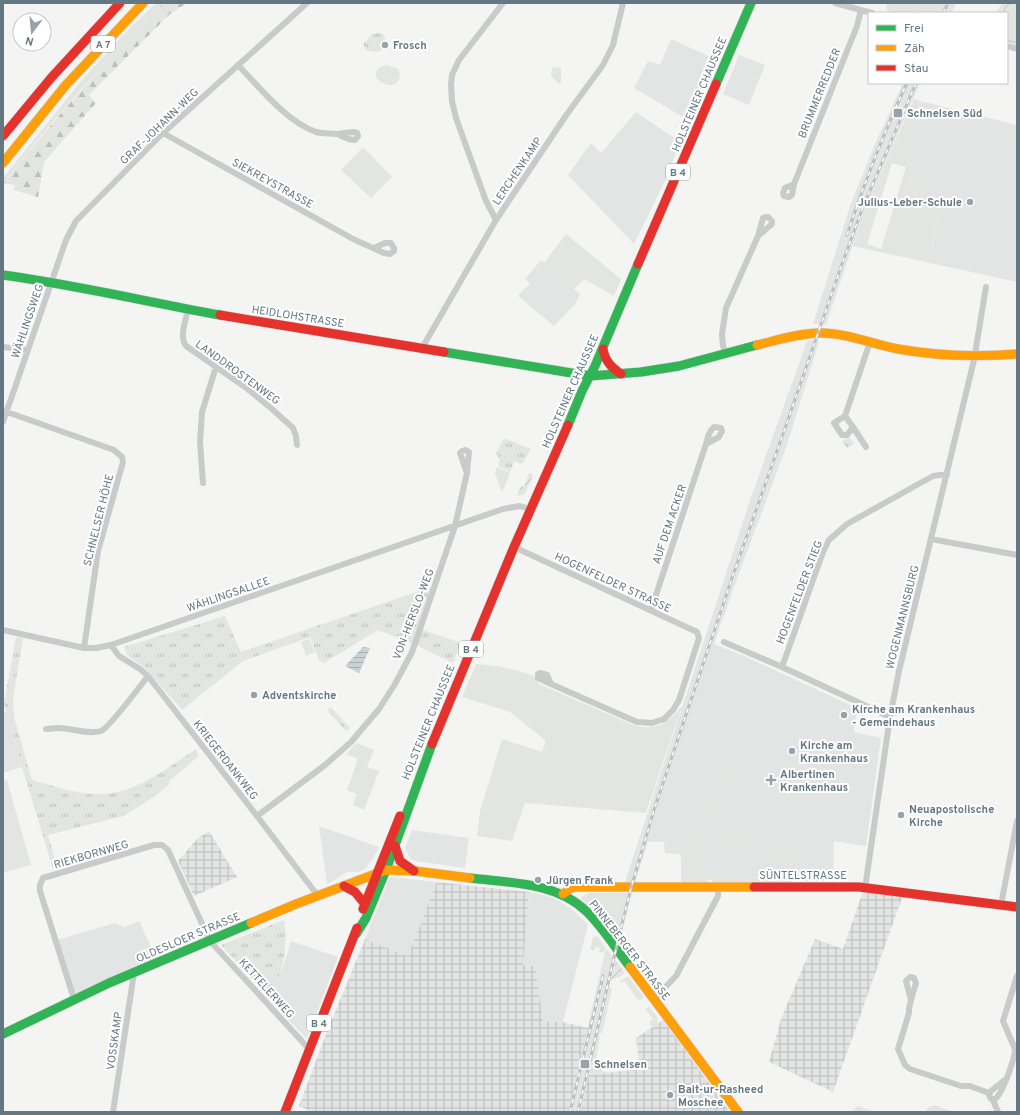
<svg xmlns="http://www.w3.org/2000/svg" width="1020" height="1115" font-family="Overpass,sans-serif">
<defs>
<pattern id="industrial-grid" width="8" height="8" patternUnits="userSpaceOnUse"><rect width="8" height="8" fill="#e3e5e4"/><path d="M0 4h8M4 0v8" fill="none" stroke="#bcbebe"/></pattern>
<pattern id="forest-firs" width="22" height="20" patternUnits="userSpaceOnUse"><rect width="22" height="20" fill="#e3e6e0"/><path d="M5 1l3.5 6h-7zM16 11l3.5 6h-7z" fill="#bcbfbb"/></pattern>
<pattern id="park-tufts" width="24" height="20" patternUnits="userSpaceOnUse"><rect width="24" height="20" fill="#e3e6e0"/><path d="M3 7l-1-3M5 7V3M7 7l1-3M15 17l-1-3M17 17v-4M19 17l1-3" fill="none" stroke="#bcbfbb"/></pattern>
<pattern id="garden-furrows" width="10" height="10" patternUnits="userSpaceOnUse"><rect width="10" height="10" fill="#e3e6e0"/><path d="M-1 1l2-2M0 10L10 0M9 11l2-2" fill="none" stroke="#bcbfbb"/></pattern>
<pattern id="water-rules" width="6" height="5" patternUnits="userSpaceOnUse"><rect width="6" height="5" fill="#c8d2d4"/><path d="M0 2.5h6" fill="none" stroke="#a6afb1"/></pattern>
</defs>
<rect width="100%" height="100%" fill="#f4f4f3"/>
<path fill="#e3e5e4" d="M942 3H957L951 13H937Z
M671 39 715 59 688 120 634 88 648 61 660 65Z
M739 55 765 65 749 105 723 94Z
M903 83H920L865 209 826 325 813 324 851 203 875 144Z
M921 101 1017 125V282L930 263 938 215 909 189 912 174 907 161Z
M636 112 680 142 665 181 634 244 568 175 591 143 601 153Z
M541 260 580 294 576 303 554 326 518 296 530 283 525 279Z
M813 340 819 342 787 445 738 576 714 644 744 656 857 708 854 732 881 738 866 846 834 841 833 881 712 882V880H708V882H681V858L679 854 665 853 664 842H648L635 882H625L750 500 807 341Z
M3 712 7 713 21 763 3 769Z
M319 826 379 847 372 860 365 869 359 872H347L333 881 327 884Z
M412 830 469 838 465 868 415 861 410 858 405 848Z
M390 877 437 882 408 956 365 939Z
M529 892 551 897 562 903 574 911 588 925 563 1022 543 1021 535 966 523 965Z
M622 893H632L619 943 612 932Z
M139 921 157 960 75 994 57 940 115 923 125 927Z
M291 941 338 957 307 1039 272 1002Z
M606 948 616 961 609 987 612 988 602 1033H600L599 1036H600L596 1058 589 1075 580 1112H568Z"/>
<path fill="url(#industrial-grid)" d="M209 831 237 877 194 896 178 861 197 839Z
M437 882 529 892 523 965 535 966 543 1021 563 1022 588 1028 568 1112H312L299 1106 325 1037 365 939 408 956Z
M863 891 903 895 833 1092 769 1062 781 1019 815 939 843 949Z
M663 1020 730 1112H580L589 1075 640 1069 636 1038Z"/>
<path fill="#e3e6e0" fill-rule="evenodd" d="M156 3H164L83 87 39 138 3 184V178L82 80 126 32Z
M887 3H945L940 13H923L918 11 909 13H896L886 10Z
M1002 3H1017V47L1007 44V13H996Z
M387 65 398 69C400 73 401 77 398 81 388 95 360 70 387 65Z
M914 99 921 101 907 161 912 174 909 189 911 191 916 171 929 175 924 195 913 193 938 215 930 263 853 246 865 209ZM892 163 906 167 881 249 867 244Z
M1007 128 1017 130 1014 144 1003 142Z
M363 147 392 177 371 198 341 170Z
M566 234 621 279 614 296 584 279 574 289 544 263Z
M497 467 510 473 502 493 495 473Z
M309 639 315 652 306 656 301 642Z
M476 664 498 666 519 671 534 676 539 684 633 725C643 728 653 728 663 724V722L672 717 682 706 646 813 525 803 512 841 477 836 480 811 502 739 542 752 546 741 510 712 462 697Z
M357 743 374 750 367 767 379 771 364 810 353 805 357 794 347 790 358 759 346 754Z
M728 773 730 774 705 829 708 831 707 834 709 842 690 882H686V879H690V847H679L678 843 679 842 681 846 696 837 694 833 699 830 709 808 703 804 704 802 707 804 708 800 709 801 719 779 723 781Z
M7 780 31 865 3 873V781Z
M728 831 791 859 793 882H712V880H708V882H701L700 876 702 872 703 875H715L716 873V878L787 877V862L763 861V856L757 854V850L751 847H716L714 865H706L712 850V852H714V845L720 842 723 838 725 839Z
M589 893H622L612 932 596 912 580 898Z
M595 936 598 937 605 947 604 953 599 952 600 948 595 947 594 951 590 949 593 937Z
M628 976 644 997 639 1001 624 981 621 983 620 981Z
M609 987 612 988 602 1033 599 1032Z
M649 1006 658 1018 657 1025 652 1028 650 1024V1021L653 1019 645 1009Z
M599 1036H600C598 1050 589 1069 609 1073L589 1075Z"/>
<path fill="url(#forest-firs)" d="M164 3H187L170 14 89 95 96 103 44 162 38 197 13 190 15 185 4 183C54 119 106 60 164 3Z
M858 1106 875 1112H850Z"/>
<path fill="url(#park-tufts)" d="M378 33 383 34 385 38 384 48C380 53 372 52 366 50L363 44 372 34Z
M561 67V82L559 84 551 76 552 68Z
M849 437 854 444 847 448 842 441Z
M504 438 531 449 522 464 514 461 510 472 498 466 500 460 496 453Z
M431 587 418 628 461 643 453 663 418 646 378 630 324 663 319 660 310 637 243 661 182 710 145 668 127 655 124 647 225 616 241 652Z
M16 637 23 638 13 698 14 717 32 780C54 786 78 795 101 794 137 793 167 768 196 749L199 756 169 781V785L155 796 124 816 48 835 57 868 53 869 22 767 3 773V769L21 763 4 704Z
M331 707 350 728 346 731 327 710Z
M284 920C289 947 281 975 272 1001L221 945Z
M934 1105 953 1112H926L927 1108Z"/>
<path fill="url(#garden-furrows)" d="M529 473 533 475 525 494 517 496 521 486 524 487Z
M616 961 625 973 618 978 617 977 611 981Z"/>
<path fill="url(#water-rules)" d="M363 647 370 648 359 673 345 666Z"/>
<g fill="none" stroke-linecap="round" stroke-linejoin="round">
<path stroke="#c8d2d4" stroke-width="1.5" d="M1003 13 1006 7 1010 3
M1007 40 1017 43"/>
<defs>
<path id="fast" d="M716 84 751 3
M3 275C76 285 148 302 220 315
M444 352 590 376 641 372 679 366 757 345
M568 425 582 391 595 366 638 264
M470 878C510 883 556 882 586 911 603 927 616 949 630 967
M356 934 366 918 386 870 432 744
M3 1034 109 983 251 923"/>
<path id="slow" d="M3 163 65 86 143 3
M757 345C778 340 800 333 821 333 847 333 872 344 898 349 937 356 978 357 1017 354
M563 894 571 888 576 887H754
M251 923 296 904 386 870 415 871 470 878
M630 967 738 1112"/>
<path id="jam" d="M3 136 51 78 120 3
M638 264 716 84
M220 315 444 352
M603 349C605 361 611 367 621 374
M432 744 514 547 568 425
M395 846 400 861 414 871
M344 886 355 892 364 903
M754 887H859L1017 907
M363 909 400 816
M285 1112 357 928"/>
</defs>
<use href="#fast" stroke="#d1d2d3" stroke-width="10"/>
<use href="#slow" stroke="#d1d2d3" stroke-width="10"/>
<use href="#jam" stroke="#d1d2d3" stroke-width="10"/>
<path stroke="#c9caca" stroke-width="6" d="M835 3 872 13
M1007 46 1017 49
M238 65C260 88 286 121 316 132 323 134 330 133 337 134 343 136 348 140 355 140L358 136 357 133 353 132 337 134
M163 133 353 239 384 253 390 254 394 251V248L391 243H385L374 248
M794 184 792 195 789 197 784 196 783 193 785 188 794 184 857 26 861 10
M496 220 486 201 456 118 452 101 451 85 452 75 459 60 503 3
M188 309C186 320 179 337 186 346L245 387 272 409 293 428 296 436 297 445
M3 347 28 350
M422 348 496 220 567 114 603 65 613 45 623 3
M726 353 723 346 722 334 726 308 758 236 772 224V221L768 217 763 218 758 236
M7 412 114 450 122 457 123 462 98 551 84 648
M845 416 853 427 847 435H842L834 423 845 416 870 342
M3 422 66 240 76 221 163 133 307 3
M853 427 866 447
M203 483 200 442 202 412 216 367
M931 539 1017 555
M514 547 697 632 699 638 679 700 673 710 664 719 652 723 637 722 551 684 547 675 540 673 538 674V678L551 684
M651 610 706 444 719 437 722 431 721 428 714 427C709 431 708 437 706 444
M3 630 84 648H96L111 645 503 509 520 506 532 510
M724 642 782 667 890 717
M111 645 119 656 140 669 148 676 257 816 318 896
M782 667 823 552 829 540 847 524 933 476 940 475H947
M46 729C50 729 54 728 58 728 71 728 88 735 101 731 109 728 141 685 148 676
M257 816 325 765 351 742 379 709 395 684 412 652 419 632 455 526 467 473 460 453 462 451 465 450 469 452 467 473
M865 888 890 717 899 671 974 360 986 287
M1001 905 1017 821
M74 999 40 891V885L43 878 154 845H162L168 850 210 941 309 1049
M654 999 676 976 718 896V887
M911 1000 916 983 914 978 910 977 906 981 911 1000 909 1009V1013L898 1049 905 1065 910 1069 961 1086H970L989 1093
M1006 1079 991 1091 989 1095 991 1099H995C1003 1093 1015 1058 1015 1049L1003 1021 1017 976
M993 1100 998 1112
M113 1112 134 973"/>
<use href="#fast" stroke="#30b455" stroke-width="9"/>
<use href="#slow" stroke="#ff9f0a" stroke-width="9"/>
<use href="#jam" stroke="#e5322d" stroke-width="9"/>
<defs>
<path id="rail" d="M943 13 948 3
M847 235C864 184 884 132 907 83
M570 1112 603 976
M578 1112 620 932 631 888 654 810 732 578 782 437 842 264 863 207 916 83"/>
</defs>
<use href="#rail" stroke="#bebfc1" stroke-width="3"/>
<use href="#rail" stroke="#fff" stroke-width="1.5" stroke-dasharray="4.5" stroke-linecap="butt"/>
</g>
<g fill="#96a3aa" stroke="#fff" stroke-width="1.5">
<circle cx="385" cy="45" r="4"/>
<rect x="893" y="108" width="10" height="10" rx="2"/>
<circle cx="970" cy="202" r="4"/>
<circle cx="254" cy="695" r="4"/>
<circle cx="844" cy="715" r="4"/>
<circle cx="792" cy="751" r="4"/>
<path d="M769 774h4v4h4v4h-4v4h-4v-4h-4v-4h4z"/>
<circle cx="901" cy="815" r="4"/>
<circle cx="538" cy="880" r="4"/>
<rect x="580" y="1059" width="10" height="10" rx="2"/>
<circle cx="670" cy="1095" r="4"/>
</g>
<g text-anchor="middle" stroke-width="4" stroke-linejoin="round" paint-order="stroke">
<g fill="#fff" stroke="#92a0a8" stroke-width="1">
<rect x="91" y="36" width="24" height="16" rx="3"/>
<rect x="666" y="164" width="24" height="16" rx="3"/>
<rect x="459" y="641" width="24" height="16" rx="3"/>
<rect x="307" y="1015" width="24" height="16" rx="3"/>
</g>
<g font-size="10" font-weight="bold" fill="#647883">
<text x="103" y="48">A 7</text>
<text x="678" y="176">B 4</text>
<text x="471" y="653">B 4</text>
<text x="319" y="1027">B 4</text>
</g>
<g font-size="11" font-weight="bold" fill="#647883" stroke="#fff" text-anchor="start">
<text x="393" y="49">Frosch</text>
<text x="907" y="117">Schnelsen Süd</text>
<text x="962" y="206" text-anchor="end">Julius-Leber-Schule</text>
<text x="262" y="699">Adventskirche</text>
<text x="852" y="713">Kirche am Krankenhaus<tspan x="852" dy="13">- Gemeindehaus</tspan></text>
<text x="800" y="749">Kirche am<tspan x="800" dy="13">Krankenhaus</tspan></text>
<text x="780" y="778">Albertinen<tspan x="780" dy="13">Krankenhaus</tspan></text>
<text x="909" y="813">Neuapostolische<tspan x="909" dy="13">Kirche</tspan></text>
<text x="546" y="884">Jürgen Frank</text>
<text x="594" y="1068">Schnelsen</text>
<text x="678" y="1093">Bait-ur-Rasheed<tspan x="678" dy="13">Moschee</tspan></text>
</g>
<g font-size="11" fill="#647883" stroke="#fff">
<text transform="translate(819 93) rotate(-68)" y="4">BRUMMERREDDER</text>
<text transform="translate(699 94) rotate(-67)" y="4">HOLSTEINER CHAUSSEE</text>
<text transform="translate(159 126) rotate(-44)" y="4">GRAF-JOHANN-WEG</text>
<text transform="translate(517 171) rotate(-56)" y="4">LERCHENKAMP</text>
<text transform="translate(273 183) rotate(29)" y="4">SIEKREYSTRASSE</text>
<text transform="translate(298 316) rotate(9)" y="4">HEIDLOHSTRASSE</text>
<text transform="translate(27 321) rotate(-71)" y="4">WÄHLINGSWEG</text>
<text transform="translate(238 372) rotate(36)" y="4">LANDDROSTENWEG</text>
<text transform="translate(570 391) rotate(-66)" y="4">HOLSTEINER CHAUSSEE</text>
<text transform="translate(98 520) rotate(-76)" y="4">SCHNELSER HÖHE</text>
<text transform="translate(669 524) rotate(-71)" y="4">AUF DEM ACKER</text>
<text transform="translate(613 582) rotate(25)" y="4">HOGENFELDER STRASSE</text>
<text transform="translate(799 592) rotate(-69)" y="4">HOGENFELDER STIEG</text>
<text transform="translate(228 594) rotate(-19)" y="4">WÄHLINGSALLEE</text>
<text transform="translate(413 614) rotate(-69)" y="4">VON-HERSLO-WEG</text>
<text transform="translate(902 617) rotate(-76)" y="4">WOGENMANNSBURG</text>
<text transform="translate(428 722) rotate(-68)" y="4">HOLSTEINER CHAUSSEE</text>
<text transform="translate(226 760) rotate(52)" y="4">KRIEGERDANKWEG</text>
<text transform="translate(91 854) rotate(-16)" y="4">RIEKBORNWEG</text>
<text x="803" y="879">SÜNTELSTRASSE</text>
<text transform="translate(188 937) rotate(-23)" y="4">OLDESLOER STRASSE</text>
<text transform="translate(630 950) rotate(52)" y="4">PINNEBERGER STRASSE</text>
<text transform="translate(267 988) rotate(48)" y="4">KETTELERWEG</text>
<text transform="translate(114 1041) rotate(-82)" y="4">VOSSKAMP</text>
</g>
</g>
<rect width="1020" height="1115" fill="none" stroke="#647883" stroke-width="8"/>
<rect x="868" y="12" width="140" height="72" fill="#ffffff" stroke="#c1c9cd"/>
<rect x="876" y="25" width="20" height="6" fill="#30b455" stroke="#c1c9cd"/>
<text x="904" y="32" font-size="12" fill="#647883">Frei</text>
<rect x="876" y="45" width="20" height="6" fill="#ff9f0a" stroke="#c1c9cd"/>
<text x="904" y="52" font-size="12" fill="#647883">Zäh</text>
<rect x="876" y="65" width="20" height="6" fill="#e5322d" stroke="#c1c9cd"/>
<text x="904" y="72" font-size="12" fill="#647883">Stau</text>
<g transform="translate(32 32) rotate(196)"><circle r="19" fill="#ffffff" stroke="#c1c9cd"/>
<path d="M0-3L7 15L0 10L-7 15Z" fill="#96a3aa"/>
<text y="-6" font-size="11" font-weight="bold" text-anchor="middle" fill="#647883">N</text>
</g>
</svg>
